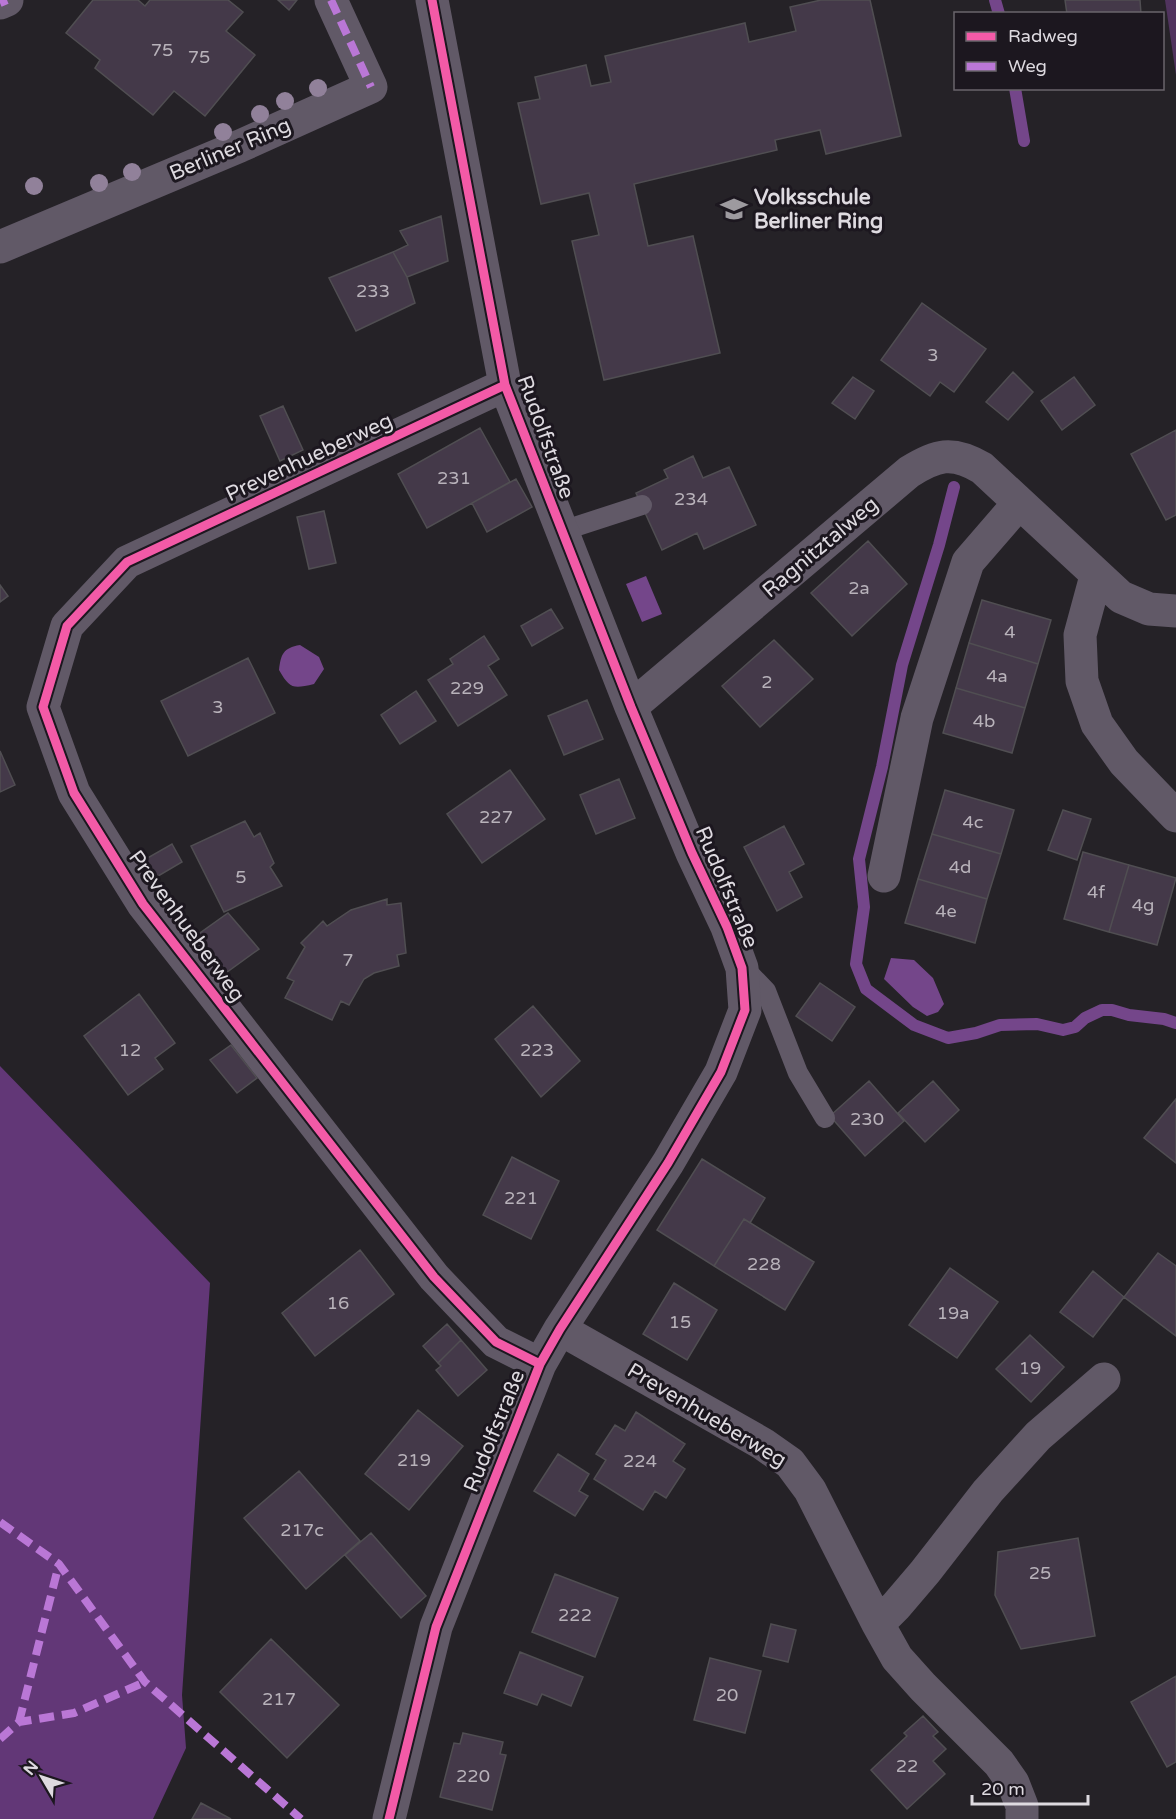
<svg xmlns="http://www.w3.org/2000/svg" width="1176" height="1819" font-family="'Varela Round',sans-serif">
<rect width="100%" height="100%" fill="#252227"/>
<path fill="#50335e" d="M1165 0H1176V75Z"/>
<path fill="#623777" d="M0 1066 210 1283 182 1695 186 1748 153 1819H0Z"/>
<path fill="#74468a" d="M646 576 662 614 642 622 626 584Z
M300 645 319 657 324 669 314 684C293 689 290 689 279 670 281 654 283 648 300 645Z
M891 958 914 960 933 978 944 1004 938 1012 927 1016 913 1007 884 979Z"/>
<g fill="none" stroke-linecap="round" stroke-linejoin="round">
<path stroke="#74468a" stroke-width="12" d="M995 0 999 14
M1015 88 1024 141
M954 487 939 545 902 665 882 767 859 859 864 907 856 964 866 989 914 1025 948 1038 976 1033 1000 1025 1037 1024 1063 1030 1075 1027 1085 1018 1102 1010H1112L1129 1015 1164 1019 1176 1023"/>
</g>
<path fill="#443949" stroke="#504e52" stroke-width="1.5" d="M93 0H138L145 6 150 0H228L243 12 226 31 255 55 205 116 174 91 153 115 95 68 100 60 66 33Z
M278 0H297L289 10Z
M821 0H870L901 136 826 154 820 130 775 140 777 150 634 184 648 246 693 236 720 353 604 380 572 241 599 235 589 193 541 204 518 103 540 99 535 77 586 65 591 86 611 82 605 56 745 23 749 42 796 31 790 7Z
M1065 0H1140L1141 14H1067Z
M441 216 448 261 407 277 393 252 408 245 400 231Z
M393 252 407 277 415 303 356 331 329 278Z
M922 303 986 349 954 392 940 382 930 396 881 360Z
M1013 372 1033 392 1008 420 986 402Z
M853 377 874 391 855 419 832 403Z
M1074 377 1095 405 1062 430 1041 401Z
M283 406 303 450 280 461 260 416Z
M480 428 510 482 427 528 398 474Z
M1176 430V515L1166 520 1131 454Z
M693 456 703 478 729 467 756 525 704 549 697 533 662 550 636 493 668 478 664 470Z
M516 479 532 507 487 532 472 503Z
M324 511 336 563 309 569 297 517Z
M868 541 907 584 852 636 811 593Z
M0 585 8 596 0 602Z
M982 600 1051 620 1038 664 969 643Z
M551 609 563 628 532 646 521 626Z
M484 636 499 659 488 666 507 695 458 726 428 680 453 664 450 659Z
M774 640 813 679 760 727 722 686Z
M969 643 1038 664 1025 708 956 688Z
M248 658 275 713 188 756 161 701Z
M956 688 1025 708 1012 753 943 733Z
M416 691 436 721 400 744 381 715Z
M587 700 603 739 564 755 548 716Z
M0 751 15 785 0 792Z
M510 770 545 819 482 863 447 814Z
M619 779 635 818 596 834 580 795Z
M945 790 1014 810 1001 854 932 834Z
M1063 810 1091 819 1077 860 1048 850Z
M245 821 254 837 260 833 274 863 270 867 282 886 224 912 191 846Z
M784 826 804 864 789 872 802 897 777 911 744 847Z
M932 834 1001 854 987 899 918 879Z
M172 844 182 862 148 882 137 864Z
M1083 852 1129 865 1109 932 1064 919Z
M1129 865 1176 878 1157 945 1109 932Z
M918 879 987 899 975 943 905 923Z
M387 899V905L401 903 406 953 397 955 399 966 374 973 364 979 349 1005 341 1001 332 1020 285 998 294 981 287 978 305 947 301 943 323 921 327 926 351 910Z
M228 913 259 949 223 975 193 938Z
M820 983 855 1007 832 1041 796 1016Z
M139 994 175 1043 155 1058 163 1069 128 1095 84 1036Z
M533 1006 580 1061 541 1097 495 1039Z
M231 1045 257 1078 237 1093 210 1060Z
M869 1081 904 1121 865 1156 830 1116Z
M933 1081 959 1110 925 1142 898 1113Z
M1176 1099V1163L1144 1138Z
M512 1157 559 1181 531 1239 483 1215Z
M702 1159 765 1198 750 1223 744 1219 714 1266 657 1230Z
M744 1219 814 1262 785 1310 714 1266Z
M360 1250 394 1294 315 1356 282 1313Z
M1158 1253 1176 1266V1336L1124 1297Z
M950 1268 998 1302 957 1358 909 1325Z
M1093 1271 1124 1297 1093 1337 1060 1312Z
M674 1283 717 1310 687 1360 643 1334Z
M447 1324 461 1340 438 1363 423 1346Z
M1030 1335 1064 1367 1031 1402 996 1369Z
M461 1340 487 1370 458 1396 436 1370 441 1366 438 1363Z
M418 1410 463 1446 409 1510 365 1474Z
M636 1412 685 1444 673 1461 685 1469 666 1498 655 1491 643 1510 594 1479 606 1460 596 1454 615 1425 625 1431Z
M558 1454 589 1474 579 1491 588 1496 575 1516 534 1491Z
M299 1471 360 1541 306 1589 244 1518Z
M371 1533 426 1596 401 1618 345 1555Z
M1078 1538 1095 1636 1021 1649 995 1595 998 1552Z
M555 1574 618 1598 595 1657 532 1632Z
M771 1624 796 1630 788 1662 763 1656Z
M271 1639 339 1705 287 1758 220 1692Z
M520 1652 583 1677 571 1706 542 1694 537 1705 504 1693Z
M710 1658 761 1671 745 1733 694 1720Z
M1176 1676V1762L1167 1767 1131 1702Z
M923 1716 938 1732 933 1736 946 1749 933 1761 945 1774 907 1809 871 1770 907 1736 904 1733Z
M463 1733 503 1742 500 1754 506 1755 492 1810 440 1797 454 1743 460 1744Z
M201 1803 231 1819H192Z"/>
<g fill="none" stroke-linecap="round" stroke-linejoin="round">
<path stroke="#615967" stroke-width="20" d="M562 531 642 505
M743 967 766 991 798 1073 825 1118"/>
<path stroke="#615967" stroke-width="33" d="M0 3 7 0
M0 247 240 146 371 87 331 0
M505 385 127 562 67 626 43 707 74 793 143 904 434 1277 496 1342 540 1364
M1096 576 1080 635 1082 681 1097 724 1124 762 1176 816
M631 707 909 472C936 455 952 450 982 468L1121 597 1149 609 1176 611
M884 876 917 718 968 562 1019 503
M560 1329 763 1444 790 1463 810 1490 878 1624 897 1658 923 1687 999 1763 1013 1783 1022 1806V1819
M878 1624 896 1606 925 1572 988 1491 1038 1436 1104 1379
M389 1819 436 1627 540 1364 560 1329 668 1163 721 1072 745 1010 742 968 727 927 692 853 631 707 505 385 432 0"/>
<path stroke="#ba77d6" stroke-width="8" stroke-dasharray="15 8" stroke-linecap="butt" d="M331 0 371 87
M0 3 7 0
M0 1522 59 1564 145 1682 301 1819
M19 1722 59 1564
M0 1739 19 1722 74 1713 145 1682"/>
<defs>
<path id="cycleway" d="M505 385 127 562 67 626 43 707 74 793 143 904 434 1277 496 1342 540 1364
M389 1819 436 1627 540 1364 560 1329 668 1163 721 1072 745 1010 742 968 727 927 692 853 631 707 505 385 432 0"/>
</defs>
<use href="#cycleway" stroke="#1c171f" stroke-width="13"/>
<use href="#cycleway" stroke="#f35aa7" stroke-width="9"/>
</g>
<g fill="#91819a">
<circle cx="318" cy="88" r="9"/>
<circle cx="285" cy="101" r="9"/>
<circle cx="260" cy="114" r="9"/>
<circle cx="223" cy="132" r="9"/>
<circle cx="132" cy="172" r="9"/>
<circle cx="99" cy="183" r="9"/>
<circle cx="34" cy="186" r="9"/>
</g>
<defs>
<symbol id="school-bare" viewBox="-9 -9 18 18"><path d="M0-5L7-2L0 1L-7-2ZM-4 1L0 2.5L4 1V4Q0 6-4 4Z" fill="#9d9a9f" stroke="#1c171f" stroke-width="2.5" paint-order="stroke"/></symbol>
</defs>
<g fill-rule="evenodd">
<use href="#school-bare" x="715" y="190" width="38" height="38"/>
</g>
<g text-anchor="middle" stroke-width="6" stroke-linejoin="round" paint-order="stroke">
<g font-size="18" fill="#b8b2ba">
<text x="162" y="56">75</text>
<text x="199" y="63">75</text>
<text x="373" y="297">233</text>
<text x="933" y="361">3</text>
<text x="454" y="484">231</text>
<text x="691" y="505">234</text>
<text x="859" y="594">2a</text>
<text x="1010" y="638">4</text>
<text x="997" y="682">4a</text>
<text x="767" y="688">2</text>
<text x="467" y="694">229</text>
<text x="218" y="713">3</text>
<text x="984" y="727">4b</text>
<text x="496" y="823">227</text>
<text x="973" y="828">4c</text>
<text x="960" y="873">4d</text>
<text x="241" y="883">5</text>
<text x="1096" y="898">4f</text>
<text x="1143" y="911">4g</text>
<text x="946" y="917">4e</text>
<text x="348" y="966">7</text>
<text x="130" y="1056">12</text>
<text x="537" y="1056">223</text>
<text x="867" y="1125">230</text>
<text x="521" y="1204">221</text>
<text x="764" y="1270">228</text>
<text x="338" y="1309">16</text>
<text x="953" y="1319">19a</text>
<text x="680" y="1328">15</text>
<text x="1030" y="1374">19</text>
<text x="414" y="1466">219</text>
<text x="640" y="1467">224</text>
<text x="302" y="1536">217c</text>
<text x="1040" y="1579">25</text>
<text x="575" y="1621">222</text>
<text x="727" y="1701">20</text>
<text x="279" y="1705">217</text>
<text x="907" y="1772">22</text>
<text x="473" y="1782">220</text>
</g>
<g font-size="21" fill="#dedae0" stroke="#1c171f">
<text transform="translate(230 149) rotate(-23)" y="7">Berliner Ring</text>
<text transform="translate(546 437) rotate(70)" y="7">Rudolfstraße</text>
<text transform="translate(309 457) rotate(-25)" y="7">Prevenhueberweg</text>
<text transform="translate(820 547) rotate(-40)" y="7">Ragnitztalweg</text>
<text transform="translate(727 887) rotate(67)" y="7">Rudolfstraße</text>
<text transform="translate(187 926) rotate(54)" y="7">Prevenhueberweg</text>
<text transform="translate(707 1415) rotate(31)" y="7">Prevenhueberweg</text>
<text transform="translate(494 1431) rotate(-68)" y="7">Rudolfstraße</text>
</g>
<g font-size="21" font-weight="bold" fill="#dedae0" stroke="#1c171f" text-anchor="start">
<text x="754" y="204">Volksschule<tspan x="754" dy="24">Berliner Ring</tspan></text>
</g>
</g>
<rect x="954" y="12" width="210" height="78" fill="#1c171f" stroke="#6a656c" stroke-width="1.5"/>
<rect x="966" y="32" width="30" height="9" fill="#f35aa7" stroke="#6a656c" stroke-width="1.5"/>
<text x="1008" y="42" font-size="18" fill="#dedae0">Radweg</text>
<rect x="966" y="62" width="30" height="9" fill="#ba77d6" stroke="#6a656c" stroke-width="1.5"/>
<text x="1008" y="72" font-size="18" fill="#dedae0">Weg</text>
<g transform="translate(42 1777) rotate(309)" stroke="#1c171f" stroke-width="4.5" paint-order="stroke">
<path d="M0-4.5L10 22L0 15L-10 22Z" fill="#dedae0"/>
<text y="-9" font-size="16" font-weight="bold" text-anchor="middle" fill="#dedae0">N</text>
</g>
<path d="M972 1795v9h116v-9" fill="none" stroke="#dedae0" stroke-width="3"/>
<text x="981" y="1795" font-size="18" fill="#dedae0" stroke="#1c171f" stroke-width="4.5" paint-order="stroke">20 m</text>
</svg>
